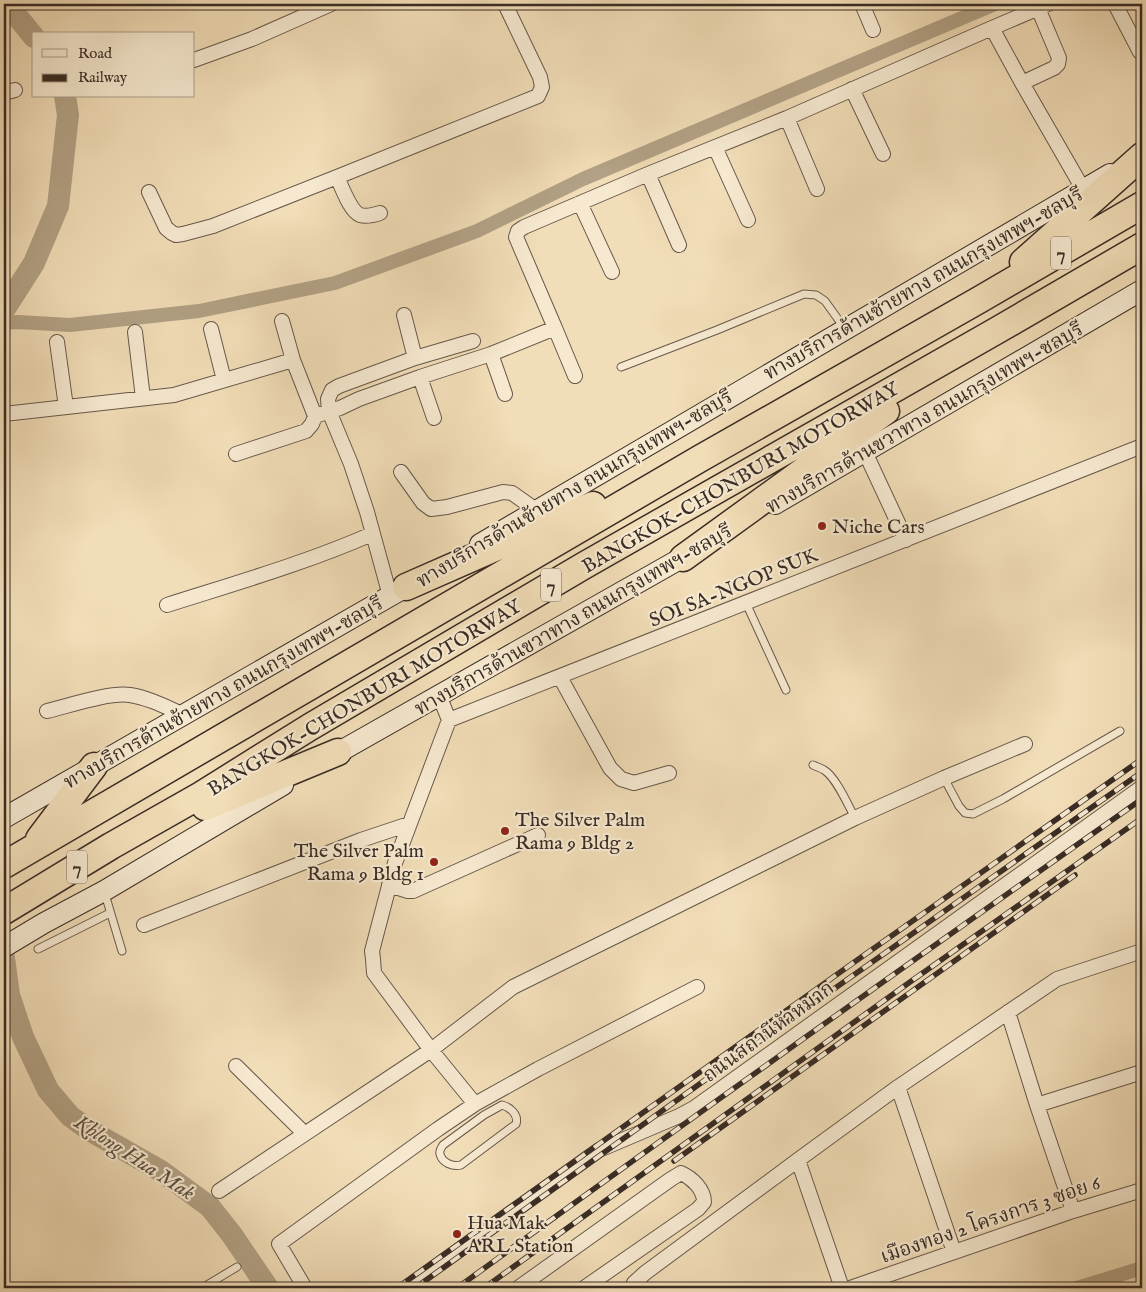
<svg xmlns="http://www.w3.org/2000/svg" width="1146" height="1292" font-family="'IM FELL English','Noto Serif Thai',serif">
<rect width="100%" height="100%" fill="#f1ddb7"/>
<filter id="stains"><feTurbulence type="fractalNoise" baseFrequency=".004" numOctaves="4"/><feColorMatrix values="0 0 0 0 .2 0 0 0 0 .09 0 0 0 0 .02 0 0 0 .5 -.17"/></filter>
<radialGradient id="worn" r=".72"><stop offset=".6" stop-color="#630" stop-opacity="0"/><stop offset="1" stop-color="#630" stop-opacity=".3"/></radialGradient>
<g fill="none" stroke-linecap="round" stroke-linejoin="round">
<path stroke="#b2a185" stroke-width="14" d="M4 323 18 322 70 325 199 311 335 283 477 231 583 179 995 4
M1077 1288 1142 1268"/>
<path stroke="#b2a185" stroke-width="22" d="M7 4 34 37
M4 310 34 263 58 206 68 115 65 96
M4 958 9 995 23 1037 48 1090 70 1116 89 1130 161 1171 210 1207 232 1235 268 1288"/>
<defs>
<path id="service" d="M621 367 717 330 804 294 816 295 825 301 845 329
M746 603 786 690
M813 765C817 767 821 768 824 770 836 777 848 805 855 818
M944 778 959 806 965 813 973 814 1003 799 1120 731
M105 894 122 951
M38 949 110 913
M502 1105C510 1107 519 1115 516 1124L461 1165C453 1167 442 1163 440 1154 439 1151 441 1148 443 1145L484 1115Z
M202 1288 237 1267"/>
<path id="minor" d="M862 4 873 30
M1115 4 1140 52
M992 28 1048 4
M194 60 252 39 331 4
M1022 83 1054 68 1058 64 1059 58 1038 8
M852 89 883 154
M4 93 15 90
M787 118 817 189
M715 147 748 220
M648 174 679 245
M337 177C342 187 350 211 360 215 366 217 374 215 380 213
M149 192 166 228 172 233 176 235 183 234 213 226 337 177 538 96 542 87 540 77 505 4
M580 203 612 272
M404 315 415 358
M555 328 575 376
M211 329 224 380
M135 332 143 398
M57 342 66 407
M491 354 505 394
M420 377 434 418
M4 414 174 395 293 360
M315 416 340 408 359 399 420 377 491 354 555 328 516 237 518 231 524 227 648 174 787 118 992 28 1022 83 1083 189
M865 452 906 540
M236 454 306 431 312 424 315 416 293 360 282 321
M401 472 423 503 431 509 447 507 503 492 512 493 536 510
M390 596 367 512 351 464 329 411 328 399 332 390 339 386 415 358 473 341
M167 605C236 583 306 563 372 534
M560 677 610 768 621 779 634 783 669 773
M47 711C68 706 109 692 130 695 149 698 166 707 184 715
M449 720 1142 446
M389 885 408 891H413L538 835
M144 925 361 840 409 824
M1008 1012 1037 1105 1073 1211
M236 1066 304 1133
M898 1087 954 1252
M475 1104 538 1069 697 987
M1037 1105 1142 1072
M798 1160 842 1288
M219 1191 431 1050 513 987 855 818 944 778 1025 744
M305 1288 279 1244 438 1129 475 1104 431 1050 374 973 373 959 372 951 395 863 449 720 439 695
M406 1288 599 1150 679 1116 694 1108 1142 787
M518 1288 671 1179 681 1173C692 1178 704 1189 704 1202L698 1209 584 1288
M632 1288 634 1283 645 1273 798 1160 898 1087 1057 979 1142 951
M850 1288 1073 1211 1142 1190"/>
<path id="secondary" d="M775 504 1142 290
M480 544 1110 174
M325 760 694 551
M4 818 418 580
M4 947 44 923 104 891 283 785"/>
<path id="motorway" d="M1023 262 1142 156
M683 558 886 411
M406 587 593 505
M205 807 338 752
M39 839 94 766
M4 865 701 458 979 300 1142 205
M4 911 111 846 201 795 310 727 585 565 996 331 1142 246"/>
</defs>
<use href="#service" stroke="#67584a" stroke-width="9"/>
<use href="#minor" stroke="#67584a" stroke-width="16"/>
<use href="#secondary" stroke="#392c25" stroke-width="22"/>
<use href="#motorway" stroke="#392c25" stroke-width="29"/>
<use href="#service" stroke="#f6e9d0" stroke-width="7"/>
<use href="#minor" stroke="#f6e9d0" stroke-width="14"/>
<use href="#secondary" stroke="#f6e9d0" stroke-width="20"/>
<use href="#motorway" stroke="#f1ddb7" stroke-width="26"/>
<defs>
<path id="rail" d="M674 1161 1075 875
M397 1288 853 963 1142 759
M415 1288 733 1060 1142 772
M457 1288C684 1123 913 960 1142 799
M484 1288 910 982 1142 818"/>
</defs>
<use href="#rail" stroke="#392c25" stroke-width="5.5"/>
<use href="#rail" stroke="#f6e9d0" stroke-width="4" stroke-dasharray="11" stroke-linecap="butt"/>
</g>
<g fill="#8f2418" stroke="#f6e9d0" stroke-width="2">
<circle cx="822" cy="526" r="5"/>
<circle cx="505" cy="831" r="5"/>
<circle cx="434" cy="862" r="5"/>
<circle cx="457" cy="1234" r="5"/>
</g>
<g text-anchor="middle" stroke-width="4.5" stroke-linejoin="round" paint-order="stroke">
<g fill="#f6e9d0" stroke="#726558" stroke-width="1">
<rect x="1051" y="236.5" width="20" height="33" rx="4"/>
<rect x="541" y="568.5" width="20" height="33" rx="4"/>
<rect x="67" y="850.5" width="20" height="33" rx="4"/>
</g>
<g font-size="19" font-weight="bold" fill="#392c25">
<text x="1061" y="260">7</text>
<text x="551" y="592">7</text>
<text x="77" y="874">7</text>
</g>
<g font-size="20" fill="#392c25" stroke="#f6e9d0">
<text transform="translate(923 283) rotate(-30)" y="7">ทางบริการด้านซ้ายทาง ถนนกรุงเทพฯ-ชลบุรี</text>
<text transform="translate(924 417) rotate(-30)" y="7">ทางบริการด้านขวาทาง ถนนกรุงเทพฯ-ชลบุรี</text>
<text transform="translate(740 477) rotate(-30)" y="7">BANGKOK-CHONBURI MOTORWAY</text>
<text transform="translate(574 488) rotate(-31)" y="7">ทางบริการด้านซ้ายทาง ถนนกรุงเทพฯ-ชลบุรี</text>
<text transform="translate(733 587) rotate(-22)" y="7">SOI SA-NGOP SUK</text>
<text transform="translate(573 619) rotate(-30)" y="7">ทางบริการด้านขวาทาง ถนนกรุงเทพฯ-ชลบุรี</text>
<text transform="translate(223 692) rotate(-30)" y="7">ทางบริการด้านซ้ายทาง ถนนกรุงเทพฯ-ชลบุรี</text>
<text transform="translate(364 697) rotate(-31)" y="7">BANGKOK-CHONBURI MOTORWAY</text>
<text transform="translate(768 1031) rotate(-36)" y="7">ถนนสถานีหัวหมาก</text>
<text transform="translate(990 1219) rotate(-19)" y="7">เมืองทอง 2 โครงการ 3 ซอย 6</text>
</g>
<g font-size="20" fill="#392c25" stroke="#f6e9d0" text-anchor="start">
<text x="832" y="533">Niche Cars</text>
<text x="515" y="826">The Silver Palm<tspan x="515" dy="23">Rama 9 Bldg 2</tspan></text>
<text x="424" y="857" text-anchor="end">The Silver Palm<tspan x="424" dy="23">Rama 9 Bldg 1</tspan></text>
<text x="467" y="1229">Hua Mak<tspan x="467" dy="23">ARL Station</tspan></text>
</g>
<g font-size="21" font-style="italic" fill="#5d4f42" stroke="#f6e9d0">
<text transform="translate(135 1157) rotate(33)" y="7">Khlong Hua Mak</text>
</g>
</g>
<rect width="1146" height="1292" fill="none" stroke="#f1ddb7" stroke-width="20"/>
<rect x="5" y="5" width="1136" height="1282" fill="none" stroke="#392c25" stroke-width="2.5"/>
<rect x="10" y="10" width="1126" height="1272" fill="none" stroke="#392c25"/>
<rect x="32" y="32" width="162" height="65" fill="#f6e9d0" stroke="#aa9d8c"/>
<rect x="42" y="49" width="25" height="8" fill="#f6e9d0" stroke="#aa9d8c"/>
<text x="78" y="58" font-size="15" fill="#392c25">Road</text>
<rect x="42" y="74" width="25" height="8" fill="#392c25" stroke="#aa9d8c"/>
<text x="78" y="82" font-size="15" fill="#392c25">Railway</text>
<rect width="100%" height="100%" filter="url(#stains)"/>
<rect width="100%" height="100%" fill="url(#worn)"/>
</svg>
